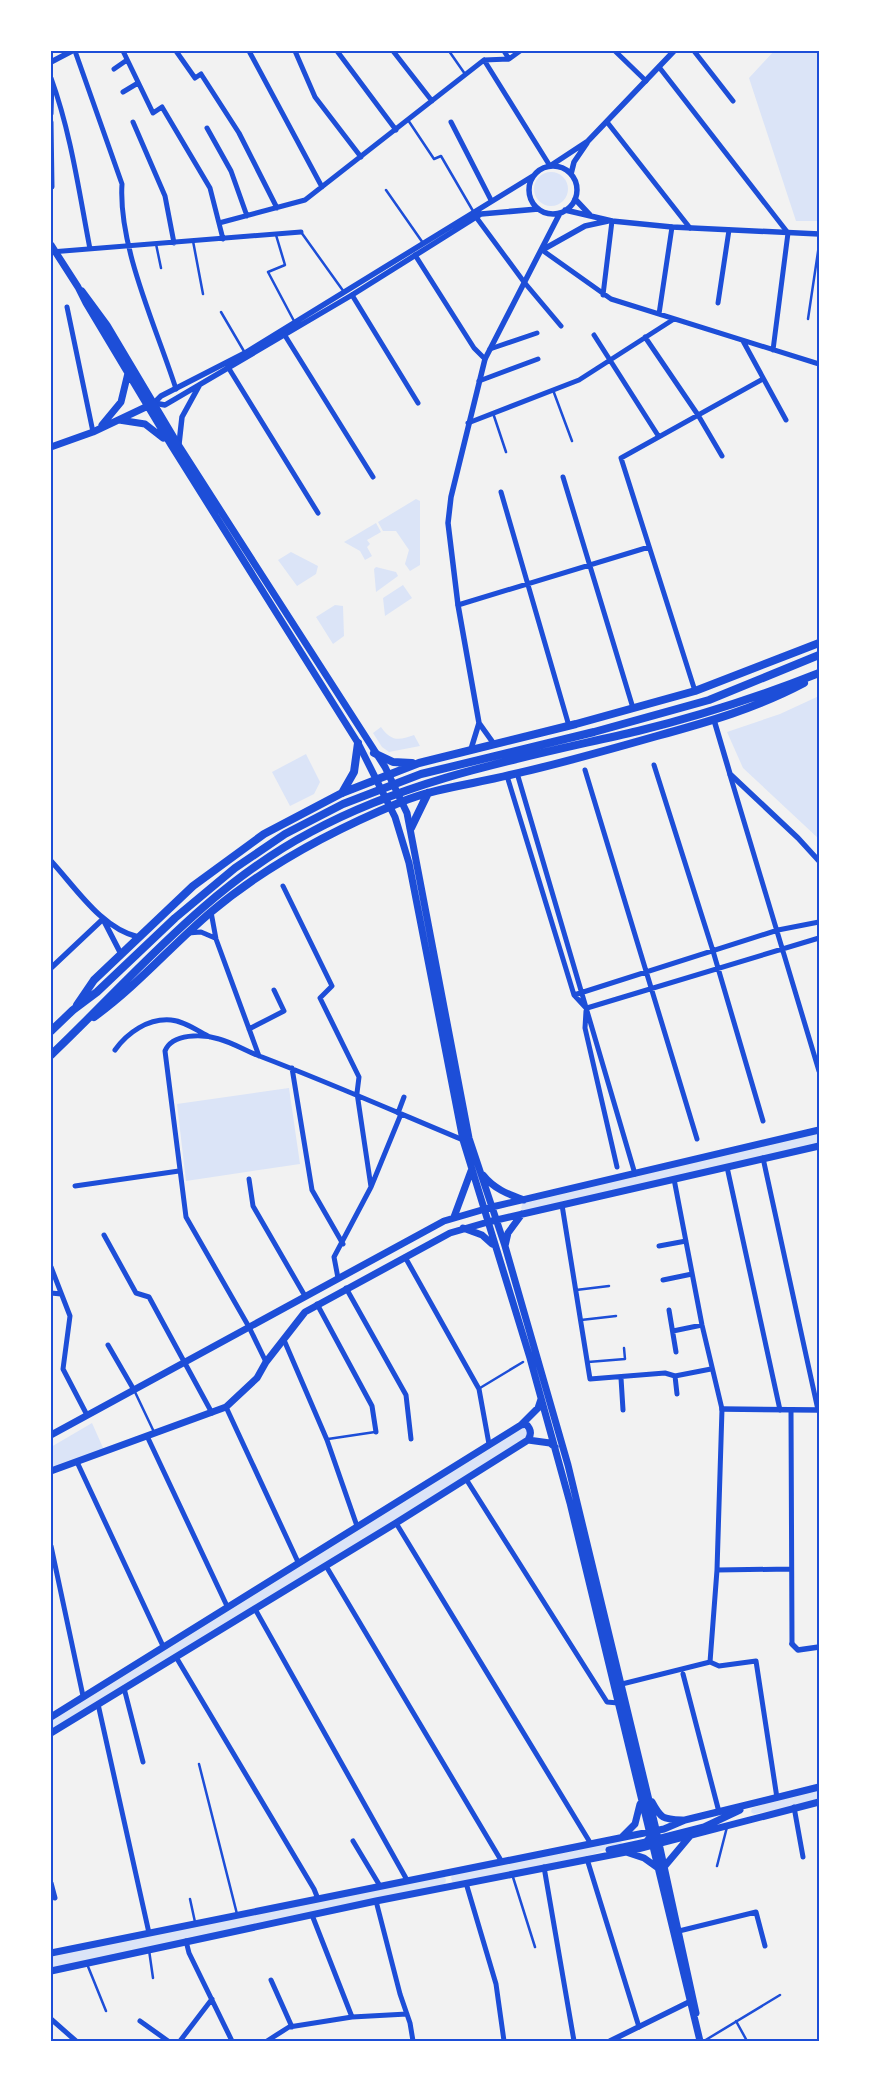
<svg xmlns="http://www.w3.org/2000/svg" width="870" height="2092" font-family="Merriweather,serif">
<rect width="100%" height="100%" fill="#f2f2f2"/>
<path fill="#dbe4f7" d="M774 51H819V221H796L749 78Z
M534 189a17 17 0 1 1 34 0a17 17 0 1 1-34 0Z
M416 499 420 501V565L410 571 405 564 409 550 396 531H383L378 522Z
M376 523 381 532 367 540 370 544 367 547 372 556 365 560 360 551 344 542Z
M291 552 318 566 316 574 297 586 278 560Z
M376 567 396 572 398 576 376 592 374 569Z
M403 585 412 598 385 616 383 598Z
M335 605 343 606 344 636 333 644 316 617Z
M819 696V839L743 768 727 732 780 714Z
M381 727C391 741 398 741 414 735L420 746 389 752 382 747 373 733Z
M306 754 320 782 314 794 290 806 272 772Z
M289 1088 300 1164 186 1181 177 1104Z
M819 1130V1146L523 1211 521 1208 524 1200Z
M92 1423 104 1450 51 1468V1447Z
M524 1424 530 1437 51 1733V1717Z
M819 1787V1802L754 1814 751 1812 752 1808Z
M620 1841 622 1843 620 1845 571 1862 454 1886 451 1878 454 1871Z
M443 1873 446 1880 444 1888 51 1971V1953Z"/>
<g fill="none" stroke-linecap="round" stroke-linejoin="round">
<path stroke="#1d4ed8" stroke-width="2.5" d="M449 51 465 74
M408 120 434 159 441 156 473 211
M386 190 423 243
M301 232 344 292
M276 235 285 265 268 272 294 321
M193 241 203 294
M156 244 161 268
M221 312 245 353
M808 319 819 245
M553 390 572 441
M493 413 506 452
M576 1290 609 1286
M581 1320 616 1316
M588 1362 625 1359 624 1348
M480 1388 523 1362
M135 1392 154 1432
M328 1439 375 1432
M199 1764 237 1914
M717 1866 727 1827
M512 1874 535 1947
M190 1899 195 1922
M149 1950 153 1978
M87 1964 106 2011
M736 2021 747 2041
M704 2041 780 1995"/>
<path stroke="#1d4ed8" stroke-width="5" d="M75 51 122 184C118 247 157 329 176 389
M123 51 153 113 162 107 210 188 223 239
M176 51 195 78 201 74 239 133 277 208
M249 51 322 187
M295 51 315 97 361 157
M337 51 396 130
M393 51 432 101
M504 51 509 59
M615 51 646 81
M694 51 733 101
M484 60 550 166
M484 60 509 59 520 51
M659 67 788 233 773 350
M114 69 127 60
M51 78C71 133 79 192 90 249
M123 92 138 83
M51 114 52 82
M51 122 52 187
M133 122 165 196 174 243
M451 122 491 200
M607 122 690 228
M207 128 231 171 247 216
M476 217 524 282 561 326
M219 223 305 200 484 60
M542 250 611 299 819 364
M51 252 301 232
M415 255 474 348 485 359
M352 295 418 403
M603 295 612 221
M718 303 729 230
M67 307 93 432
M659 314 672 227
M284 334 373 477
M594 335 659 437
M645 337 698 415 722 456
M743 341 786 420
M490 349 537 333
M228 367 318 513
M479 381 538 359
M468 423 579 380 674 319
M563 477 633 708
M501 492 569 726
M458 605 649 547
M695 691 621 458 763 379
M654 765 713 951 763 1121
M585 770 697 1139
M517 773 635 1174
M730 775 819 1071
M507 776 574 995 586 1008
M283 886 332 986 320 998 359 1077 357 1093 371 1187
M211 912 216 939 259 1056
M188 933 201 932 215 938
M574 995 778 930 819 922
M587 1008 819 938
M586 1011 585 1028 617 1167
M249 1029 284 1011 274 990
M115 1050C127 1033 148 1018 171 1020 184 1021 198 1031 210 1037
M292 1068 312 1190 343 1244
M398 1113 404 1097
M763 1158 818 1410
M727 1167 780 1410
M249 1179 253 1206 305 1296
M674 1179 702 1325 722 1409 717 1570 710 1662
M75 1186 179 1171
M562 1205 590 1379 665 1373 675 1376
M104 1235 136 1293 149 1297 212 1413
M659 1246 686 1241
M405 1257 479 1389 489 1444
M51 1267 70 1316 63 1369 87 1415
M338 1278 334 1257 371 1187 401 1114
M663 1280 692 1274
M346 1288 406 1395 411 1439
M51 1293 61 1294
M317 1304 372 1406 376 1432
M669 1310 676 1352
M673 1331 702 1325
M284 1340 327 1440 357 1526
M108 1345 134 1390
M266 1362 249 1327 186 1217 165 1051C172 1033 203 1034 219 1039 234 1043 247 1052 262 1057 330 1083 396 1112 463 1140
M621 1378 623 1410
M677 1394 675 1376 711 1369
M226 1407 298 1562
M791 1410 792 1644
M147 1436 227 1606
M77 1462 163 1646
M466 1479 607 1702 618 1703
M396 1523 591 1844
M51 1546 83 1696
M326 1566 502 1862
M717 1570 791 1569
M255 1609 407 1880
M176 1657 314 1889 318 1899
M710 1662 719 1666 756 1661 777 1798
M683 1674 719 1812
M622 1684 710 1662
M124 1688 143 1762
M98 1704 149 1933
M794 1807 803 1857
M353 1841 380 1886
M587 1859 639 2027
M544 1867 574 2041
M51 1883 55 1898
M466 1883 496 1984 504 2041
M376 1901 400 1994 410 2023 413 2041
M312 1915 352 2017
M679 1931 756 1912 765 1946
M186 1941 189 1953 232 2041
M271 1980 292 2027
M51 2019 76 2041
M140 2021 168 2041
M180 2041 212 1999
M267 2041 289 2027 352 2017 407 2014"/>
<path stroke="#1d4ed8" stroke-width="5.5" d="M51 62 72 51
M550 166 588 141 674 51
M529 190a24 24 0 1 1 48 0a24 24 0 1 1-48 0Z
M571 174 574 162 587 143
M575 199 590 215
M565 210 612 221 672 227 819 234
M544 249 585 226 608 221
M154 403 161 396 245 353 533 176
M154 403 165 405 352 295 481 214 538 209
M179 444 182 417 199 386
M714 720 730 774 798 838 819 861
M494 744 479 723 458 605 448 523 451 497 485 359 560 213
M471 749 479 723
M51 861C76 888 101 928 138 937
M104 921 121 954
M51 968 103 919
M722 1409 819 1410
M792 1644 798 1650 819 1647
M610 2041 689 2002"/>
<path stroke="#1d4ed8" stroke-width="7" d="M51 245 78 287 86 303 171 445 358 743 395 817 409 863 463 1140 530 1358 570 1503 700 2041
M82 291 107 325 179 446 385 767 407 813 469 1138 505 1246 568 1465 655 1825 696 2013
M119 420 145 424 163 438
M102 425 121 402 128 373
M51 447 93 432 150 405
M483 1175C494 1189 508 1194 524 1200
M454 1217 471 1171
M463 1228 482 1235 492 1244
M505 1246 508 1233 522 1214
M521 1425 526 1424C531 1429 532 1434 528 1440
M51 1435 444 1221 492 1207 819 1130
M51 1471 226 1407 257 1378 266 1362 305 1312 450 1233 488 1222 819 1146
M51 1717 521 1425 538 1408 541 1399
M51 1733 396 1523 528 1440 550 1443 555 1447
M652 1802C661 1819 663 1819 682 1820
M622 1837 635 1824 640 1804
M655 1843 661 1838 704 1827 740 1810
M609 1850 646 1842 652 1835
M626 1852 644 1858 658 1868
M664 1867 690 1836
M51 1953 664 1829 685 1820 819 1787
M51 1971 376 1901 626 1852 819 1802"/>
<path stroke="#1d4ed8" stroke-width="8" d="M374 753 393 762 412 763
M342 793 354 772 358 743
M411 828 428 793
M77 1005 94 980 193 886 264 834 342 793 419 763 576 724 695 691 819 643
M94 1017C137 986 171 946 211 912 267 865 333 830 401 802 435 788 474 784 510 775 559 764 608 750 657 736 708 722 757 708 804 683
M51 1031 73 1010 97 992 175 918 235 868 285 834 343 804 421 774 594 732 709 700 819 655
M51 1055C134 976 207 887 311 832 412 777 527 757 638 731 699 716 761 696 819 673"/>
</g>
<rect width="870" height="2092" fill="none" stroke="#ffffff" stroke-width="105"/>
<rect x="52" y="52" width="766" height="1988" fill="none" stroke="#1d4ed8" stroke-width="2"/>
</svg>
